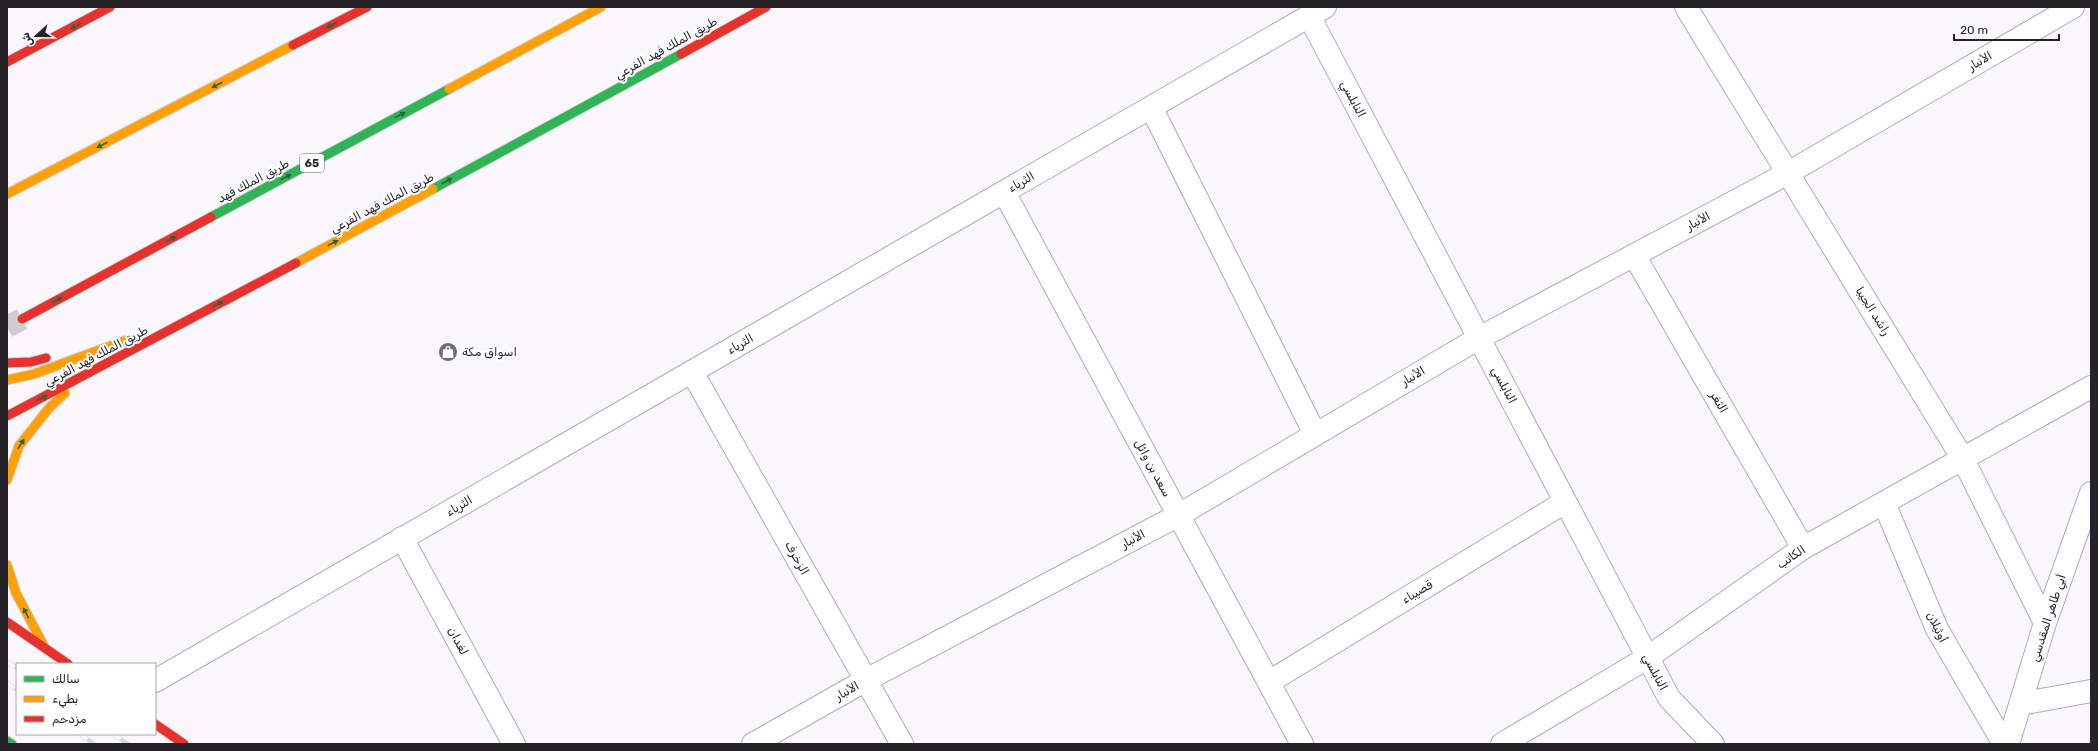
<svg xmlns="http://www.w3.org/2000/svg" width="2098" height="751" font-family="Rubik,Cairo,sans-serif">
<rect width="100%" height="100%" fill="#f9f6fc"/>
<g fill="none" stroke-linecap="round" stroke-linejoin="round">
<path stroke="#cfccd2" stroke-width="22" stroke-dasharray="22 11" stroke-linecap="butt" d="M7 327 22 319"/>
<defs>
<path id="street" d="M1686 7 1963 459 2045 623
M1309 16 1669 698 1713 744
M1151 107 1315 434
M1004 192 1302 744
M1634 255 1803 548
M692 372 902 744
M1884 503 1937 629 2004 744
M402 538 514 744
M155 681 1325 7
M1269 682 1565 502
M2020 704 2091 691
M753 744 866 680 1179 515 1479 338 1788 173 2073 7
M1502 744 1647 658 1803 548 2091 387
M2008 744 2045 623 2091 493"/>
<path id="fast" d="M433 189 681 54
M211 217 449 89
M7 741 12 744"/>
<path id="slow" d="M449 89 601 7
M7 194 293 45
M296 263 433 189
M7 380 34 374 127 340
M7 480 19 446 49 408 65 393
M7 565 16 593 45 648"/>
<path id="jam" d="M293 45 367 7
M681 54 766 7
M7 62 110 7
M22 319 211 217
M7 363 31 362 46 358
M7 416 296 263
M7 622 68 664
M155 724 184 744"/>
</defs>
<use href="#street" stroke="#aeacb1" stroke-width="24"/>
<use href="#fast" stroke="#d5d4d7" stroke-width="11"/>
<use href="#slow" stroke="#d5d4d7" stroke-width="11"/>
<use href="#jam" stroke="#d5d4d7" stroke-width="11"/>
<use href="#street" stroke="#fefeff" stroke-width="22"/>
<use href="#fast" stroke="#30b455" stroke-width="9"/>
<use href="#slow" stroke="#ff9f0a" stroke-width="9"/>
<use href="#jam" stroke="#e5322d" stroke-width="9"/>
<defs>
<path id="rail" d="M7 662 17 668
M7 683 17 690
M80 734 94 744
M113 734 128 744"/>
</defs>
<use href="#rail" stroke="#d9d8da" stroke-width="4.5"/>
<use href="#rail" stroke="#fff" stroke-width="3" stroke-dasharray="9" stroke-linecap="butt"/>
</g>
<defs><path id="oneway-solid" d="M-6-.8H1V-3.2L6.5 0L1 3.2V.8H-6Z"/></defs>
<g fill="#2a643c">
<use href="#oneway-solid" transform="translate(332 25) rotate(152)"/>
<use href="#oneway-solid" transform="translate(76 26) rotate(151)"/>
<use href="#oneway-solid" transform="translate(217 85) rotate(152)"/>
<use href="#oneway-solid" transform="translate(400 115) rotate(-28)"/>
<use href="#oneway-solid" transform="translate(102 145) rotate(152)"/>
<use href="#oneway-solid" transform="translate(286 177) rotate(-28)"/>
<use href="#oneway-solid" transform="translate(447 181) rotate(-29)"/>
<use href="#oneway-solid" transform="translate(171 239) rotate(-28)"/>
<use href="#oneway-solid" transform="translate(333 243) rotate(-28)"/>
<use href="#oneway-solid" transform="translate(57 300) rotate(-28)"/>
<use href="#oneway-solid" transform="translate(218 304) rotate(-28)"/>
<use href="#oneway-solid" transform="translate(42 398) rotate(-27)"/>
<use href="#oneway-solid" transform="translate(21 444) rotate(-57)"/>
<use href="#oneway-solid" transform="translate(26 613) rotate(-118)"/>
</g>
<defs>
<symbol id="shop-disc" viewBox="-11 -11 22 22"><circle r="9.5" fill="#6f6c72" stroke="#fff"/><path d="M-5-2.5h2.3a2.7 3.5 0 0 1 5.4 0H5L5.5 6h-11ZM-1.5-2.5h3a1.5 2.3 0 0 0-3 0Z" fill="#fff"/></symbol>
</defs>
<g fill-rule="evenodd">
<use href="#shop-disc" x="437" y="341" width="22" height="22"/>
</g>
<g text-anchor="middle" stroke-width="4" stroke-linejoin="round" paint-order="stroke">
<rect fill="#fff" stroke="#666468" stroke-width="1" x="300" y="154" width="24" height="18" rx="3"/>
<g font-size="11" font-weight="bold" fill="#252228">
<text x="312" y="167">65</text>
</g>
<g font-size="12" fill="#252228" stroke="#fff">
<text transform="translate(666 48) rotate(-29)" y="4">طريق الملك فهد الفرعي</text>
<text transform="translate(1980 61) rotate(-30)" y="4">الأنبار</text>
<text transform="translate(1353 99) rotate(62)" y="4">النابلسي</text>
<text transform="translate(253 181) rotate(-28)" y="4">طريق الملك فهد</text>
<text transform="translate(1021 182) rotate(-30)" y="4">الثرياء</text>
<text transform="translate(382 203) rotate(-28)" y="4">طريق الملك فهد الفرعي</text>
<text transform="translate(1698 221) rotate(-28)" y="4">الأنبار</text>
<text transform="translate(1873 311) rotate(58)" y="4">راشد الجيبا</text>
<text transform="translate(740 344) rotate(-30)" y="4">الثرياء</text>
<text transform="translate(96 356) rotate(-28)" y="4">طريق الملك فهد الفرعي</text>
<text transform="translate(1413 376) rotate(-31)" y="4">الأنبار</text>
<text transform="translate(1504 385) rotate(62)" y="4">النابلسي</text>
<text transform="translate(1719 402) rotate(60)" y="4">الثغر</text>
<text transform="translate(1153 468) rotate(62)" y="4">سعد بن وائل</text>
<text transform="translate(459 506) rotate(-30)" y="4">الثرياء</text>
<text transform="translate(1133 539) rotate(-28)" y="4">الأنبار</text>
<text transform="translate(1791 557) rotate(-34)" y="4">الكاتب</text>
<text transform="translate(797 558) rotate(61)" y="4">الزخرف</text>
<text transform="translate(1417 592) rotate(-31)" y="4">قصيباء</text>
<text transform="translate(2048 618) rotate(-72)" y="4">أبي طاهر المقدسي</text>
<text transform="translate(1937 627) rotate(64)" y="4">أوثيلان</text>
<text transform="translate(458 641) rotate(62)" y="4">لغدان</text>
<text transform="translate(1655 672) rotate(62)" y="4">النابلسي</text>
<text transform="translate(847 691) rotate(-30)" y="4">الأنبار</text>
</g>
<g font-size="12" fill="#252228" stroke="#fff" text-anchor="start">
<text x="462" y="356">اسواق مكة</text>
</g>
</g>
<rect width="2098" height="751" fill="none" stroke="#252228" stroke-width="16"/>
<rect x="16" y="663" width="140" height="72" fill="#ffffff" stroke="#a8a7a9"/>
<rect x="24" y="676" width="20" height="6" fill="#30b455" stroke="#a8a7a9"/>
<text x="52" y="683" font-size="12" fill="#252228">سالك</text>
<rect x="24" y="696" width="20" height="6" fill="#ff9f0a" stroke="#a8a7a9"/>
<text x="52" y="703" font-size="12" fill="#252228">بطيء</text>
<rect x="24" y="716" width="20" height="6" fill="#e5322d" stroke="#a8a7a9"/>
<text x="52" y="723" font-size="12" fill="#252228">مزدحم</text>
<g transform="translate(36 36) rotate(249)" stroke="#ffffff" stroke-width="3" paint-order="stroke">
<path d="M0-3L7 15L0 10L-7 15Z" fill="#252228"/>
<text y="-6" font-size="11" font-weight="bold" text-anchor="middle" fill="#252228">ش</text>
</g>
<path d="M1954 34v6h105v-6" fill="none" stroke="#252228" stroke-width="2"/>
<text x="1960" y="34" font-size="12" fill="#252228" stroke="#ffffff" stroke-width="3" paint-order="stroke">20 m</text>
</svg>
